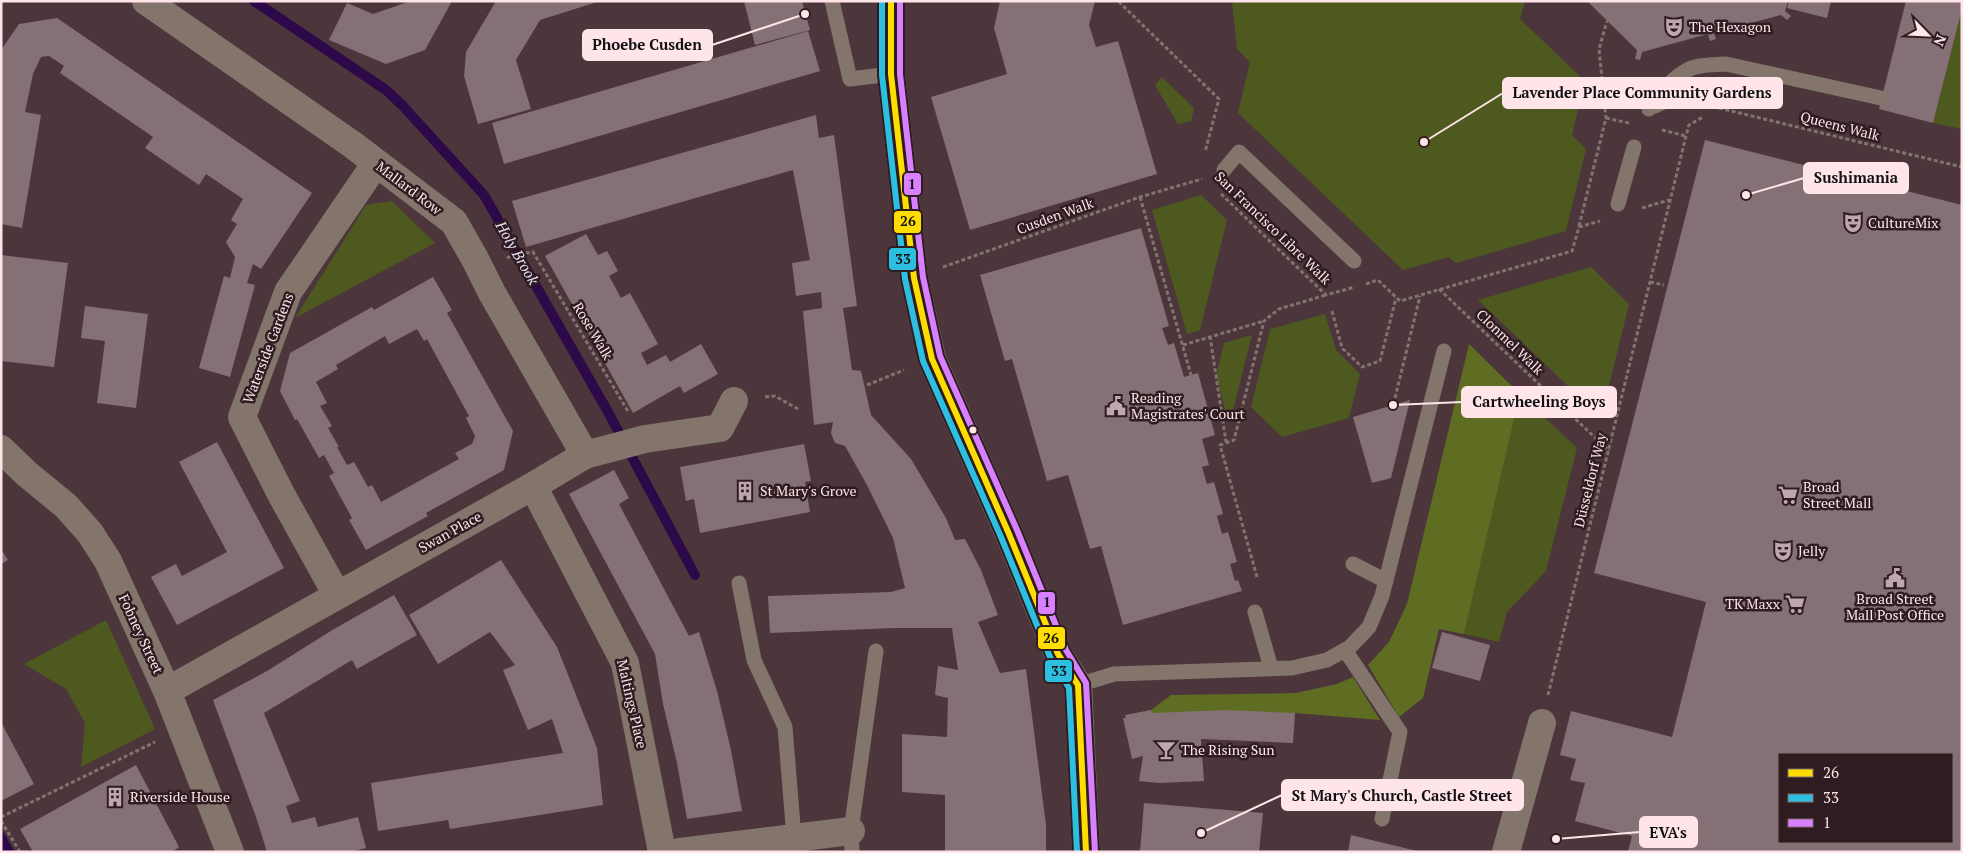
<svg xmlns="http://www.w3.org/2000/svg" width="1963" height="853" font-family="'PT Serif',serif">
<rect width="100%" height="100%" fill="#4c363c"/>
<path fill="#4e591f" d="M1232 1H1525L1520 19 1585 81 1572 135 1586 149 1566 231 1456 263 1449 257 1403 270 1238 113 1250 62 1237 49Z
M1962 9V129L1933 123Z
M1162 77 1194 108 1191 121 1178 124 1155 85Z
M1201 195 1227 220 1200 330 1187 334 1152 210Z
M392 201 435 243 295 318 366 205Z
M1591 267 1629 304 1603 410 1590 407 1478 300Z
M1325 314 1336 350 1360 374 1349 418 1282 437 1251 407 1270 329Z
M1252 335 1232 415 1227 416 1216 376 1224 343Z
M1520 394 1577 448 1546 571 1507 612 1499 642 1464 634Z
M106 620 155 729 81 767 85 723 66 689 24 664Z"/>
<path fill="#5e6d21" d="M1469 344 1520 394 1464 634 1439 629 1423 698 1399 717 1368 665 1389 642 1407 604Z
M1353 677 1380 720 1295 713H1151V710L1171 695 1296 693 1337 684Z"/>
<path fill="#2d0949" d="M1 828 15 852H1Z"/>
<g fill="none" stroke-linecap="round" stroke-linejoin="round">
<path stroke="#2d0949" stroke-width="10" d="M254 1 386 90 402 105 484 195 608 412 695 575"/>
</g>
<path fill="#847075" fill-rule="evenodd" d="M411 1H452L425 50 386 64 329 40 347 3 373 14Z
M496 1 597 2 540 20 516 60 531 109 478 124 464 76 466 52Z
M744 1H802L810 30 755 45Z
M1000 1H1095L1089 25 1096 47 1118 41 1157 174 970 230 931 97 1007 74 994 28Z
M1587 1H1788L1785 11 1791 16 1787 20 1781 15 1714 33 1716 39 1710 41 1708 34 1642 52 1640 60 1635 59 1637 50Z
M1789 1H1831L1827 18 1787 8Z
M1906 1H1962V9L1933 123 1879 109Z
M57 18 312 193 261 269 253 264 247 283 255 285 230 377 199 368 224 276 230 278 235 257 226 242 237 224 231 220 243 199 206 174 199 185 145 148 153 137 60 73 64 66 49 56 41 57 33 74 25 112 41 115 22 228 1 224V50L19 24Z
M808 31 820 71 504 164 492 123Z
M816 115 819 138 834 135 857 306 843 308 852 370 861 371 871 415 911 459 946 518 955 540 965 539 981 570 998 615 978 622 1000 673 1026 669 1046 825V852H945V795L902 792V734L947 737 948 698 935 695 938 666 958 670 952 628H895L770 633 768 596 891 592 905 588 893 538 867 485 845 446 835 443 831 433 833 422 814 425 803 311 822 308 821 292 796 296 792 263 810 260 793 170 526 247 512 201Z
M1705 140 1962 205V852H1628L1632 836 1575 821 1585 783 1570 780 1576 759 1560 755 1571 711 1672 737 1706 602 1594 573ZM1779 754H1952V842H1779Z
M1141 228 1169 326 1162 328 1168 345 1174 343 1184 377 1198 373 1215 435 1202 439 1209 465 1202 467 1207 484 1214 482 1223 514 1217 516 1222 534 1228 532 1237 562 1230 564 1235 581 1238 580 1242 591 1123 625 1101 546 1090 549 1068 475 1047 481 1012 359 1005 361 980 275Z
M586 234 598 255 607 251 618 271 609 276 621 298 630 293 658 344 641 353 647 365 666 355 670 362 701 344 718 374 684 393 680 386 633 413 545 256Z
M1 255 68 263 54 367 1 361Z
M433 277 452 310 447 313 513 431 504 470 426 513 428 516 366 550 349 520 352 518 329 476 334 473 324 455 319 458 297 419 295 420 280 391 290 353 372 307 374 310ZM417 329 424 341 427 339 469 416 466 418 475 436 472 444 455 453 459 459 381 502 372 485 368 487 354 462 347 465 337 447H339L328 428 332 426 320 406 327 403 316 382 338 369 336 365 385 336 389 344Z
M85 306 148 314 136 408 97 403 105 341 81 338Z
M1410 400 1391 478 1372 483 1353 417Z
M217 442 284 568 177 625 151 577 176 564 182 576 227 552 179 462Z
M804 444 811 481 805 482 810 512 700 533 694 499 686 501 680 467Z
M614 470 629 498 619 504 689 636 699 632 717 691 731 750 742 811 687 819 677 763 663 704 655 654 569 494Z
M1 549 8 560 1 564Z
M501 560 557 647 597 748 603 805 450 829 448 820 378 831 371 783 563 753 552 719 528 730 503 670 515 665 490 632 438 664 409 615Z
M394 595 417 635 357 669 352 660 264 713 300 801 286 806 292 823 315 817 318 827 358 817 366 848 350 852H267L256 817 213 700 267 671 334 629Z
M1442 632 1490 645 1480 681 1432 668Z
M1151 710V713L1226 710 1295 713 1293 743 1201 739 1204 781 1159 783 1139 781 1143 756 1132 759 1123 718H1126L1125 715Z
M1 722 34 784 1 801Z
M136 765 179 847 172 852H33L20 829Z
M1144 803 1263 813 1259 852H1140Z
M1351 835 1417 851V852H1348Z"/>
<g fill="none" stroke-linecap="round" stroke-linejoin="round">
<path stroke="#817370" stroke-width="3" stroke-dasharray="4 2.5" stroke-linecap="butt" d="M1120 1V3L1219 99 1205 152
M1719 108 1962 167
M1606 118 1629 123
M1662 130 1686 136
M1221 194 1326 295 1355 287
M1140 197 1191 375
M1642 208 1669 200
M1579 226 1606 118 1599 49 1607 21
M507 258 513 255 533 252 629 413
M943 267 1140 197 1202 179
M1650 282 1664 285
M1366 284 1378 280 1400 301 1572 251 1579 227 1600 221
M1439 289 1609 451
M1332 311 1342 348 1362 367 1380 361 1396 298
M1210 336 1226 442
M1183 345 1264 321
M867 385 904 370
M765 397 775 396 798 409
M1395 398 1420 296
M1257 577 1220 445 1234 440 1264 321 1279 309 1326 295
M1548 695 1686 136 1689 125 1703 117
M1 817 155 742
M1 821 20 852"/>
<path stroke="#83756c" stroke-width="15" d="M832 1 850 79 891 74
M1655 106 1679 94 1704 91
M1649 109C1659 96 1669 81 1684 72 1695 64 1713 65 1726 64L1881 98
M1224 170 1239 152 1354 261
M1618 204 1634 147
M1353 564 1386 581
M739 583 754 660 785 727 794 838
M1255 612 1271 668
M1345 650 1400 732 1382 819
M1078 685 1114 674 1292 668 1327 660 1350 647 1369 627 1382 596 1444 351
M852 852 851 831 876 651"/>
<path stroke="#83756c" stroke-width="28" d="M146 1 353 145 454 222 475 259 492 293 585 455
M891 1V74L914 278 932 359 1009 534 1058 654 1078 685 1086 852
M1 449 27 474 66 506 90 533 108 561 167 691 230 852
M533 486 625 663 662 852
M337 595 281 494 242 417 288 292 376 163
M167 691 533 486 585 455 645 439 720 428 734 401
M680 852 851 831
M1506 852 1542 723"/>
<defs>
<path id="bus-1" d="M891 1V74L914 278 932 359 1009 534 1058 654 1078 685 1086 852"/>
<path id="bus-2" d="M882 1V75L905 279 923 361 1001 537 1050 657 1069 688 1077 852"/>
<path id="bus-3" d="M900 1V74L923 277 940 356 1017 530 1066 650 1086 683 1095 852"/>
</defs>
<use href="#bus-1" stroke="#2e1c21" stroke-width="10"/>
<use href="#bus-2" stroke="#2e1c21" stroke-width="10"/>
<use href="#bus-3" stroke="#2e1c21" stroke-width="10"/>
<use href="#bus-1" stroke="#fd0" stroke-width="6"/>
<use href="#bus-2" stroke="#2dbfdf" stroke-width="6"/>
<use href="#bus-3" stroke="#d880ff" stroke-width="6"/>
</g>
<defs>
<symbol id="theatre-bare" viewBox="-9 -9 18 18"><path d="M-5-5.5Q0-4 5-5.5V0Q5 5 0 6Q-5 5-5 0ZM-3.3-2.5H-1v1.5H-3.3ZM1-2.5H3.3v1.5H1ZM-2.8 1Q0 5.5 2.8 1Z" fill="#c0a7ad" stroke="#2e1c21" stroke-width="2.5" paint-order="stroke"/></symbol>
<symbol id="civic-bare" viewBox="-9 -9 18 18"><path d="M-.6-6.5H3V-4.5H.6V-3L4-1V1h2V6H-6V1h2V-1L-.6-3ZM-1.2 2.5V6h2.4V2.5Z" fill="#c0a7ad" stroke="#2e1c21" stroke-width="2.5" paint-order="stroke"/></symbol>
<symbol id="building-bare" viewBox="-9 -9 18 18"><path d="M-4-6H4V6H1V3H-1V6H-4ZM-2.5-4.3h1.7v1.8h-1.7ZM.8-4.3h1.7v1.8H.8ZM-2.5-1h1.7V.8h-1.7ZM.8-1h1.7V.8H.8Z" fill="#c0a7ad" stroke="#2e1c21" stroke-width="2.5" paint-order="stroke"/></symbol>
<symbol id="supermarket-bare" viewBox="-9 -9 18 18"><path d="M-6-5.5h2.5l.6 2H6L4.5 2H-2.5L-4.4-4H-6ZM-1.5 3.2a1.3 1.3 0 1 0 .1 0ZM3 3.2a1.3 1.3 0 1 0 .1 0Z" fill="#c0a7ad" stroke="#2e1c21" stroke-width="2.5" paint-order="stroke"/></symbol>
<symbol id="bar-bare" viewBox="-9 -9 18 18"><path d="M-6-5H6L.8 .8V4.5H3.5V6h-7V4.5H-.8V.8Z" fill="#c0a7ad" stroke="#2e1c21" stroke-width="2.5" paint-order="stroke"/></symbol>
</defs>
<g fill-rule="evenodd">
<use href="#theatre-bare" x="1660" y="13" width="28" height="28"/>
<use href="#theatre-bare" x="1839" y="209" width="28" height="28"/>
<use href="#civic-bare" x="1102" y="392" width="28" height="28"/>
<use href="#building-bare" x="731" y="477" width="28" height="28"/>
<use href="#supermarket-bare" x="1774" y="481" width="28" height="28"/>
<use href="#theatre-bare" x="1769" y="537" width="28" height="28"/>
<use href="#civic-bare" x="1881" y="564" width="28" height="28"/>
<use href="#supermarket-bare" x="1781" y="590" width="28" height="28"/>
<use href="#bar-bare" x="1152" y="736" width="28" height="28"/>
<use href="#building-bare" x="101" y="783" width="28" height="28"/>
</g>
<circle fill="#ffe4ea" stroke="#2e1c21" stroke-width="2" cx="973" cy="430" r="4.5"/>
<g text-anchor="middle" stroke-width="5" stroke-linejoin="round" paint-order="stroke">
<g font-size="14" fill="#ffe4ea" stroke="#2e1c21" text-anchor="start">
<text x="1689" y="32">The Hexagon</text>
<text x="1868" y="228">CultureMix</text>
<text x="1131" y="403">Reading<tspan x="1131" dy="16">Magistrates' Court</tspan></text>
<text x="1803" y="492">Broad<tspan x="1803" dy="16">Street Mall</tspan></text>
<text x="760" y="496">St Mary's Grove</text>
<text x="1798" y="556">Jelly</text>
<text x="1895" y="604" text-anchor="middle">Broad Street<tspan x="1895" dy="16">Mall Post Office</tspan></text>
<text x="1780" y="609" text-anchor="end">TK Maxx</text>
<text x="1181" y="755">The Rising Sun</text>
<text x="130" y="802">Riverside House</text>
</g>
<g font-size="14" fill="#ffe4ea" stroke="#2e1c21">
<text transform="translate(1840 126) rotate(14)" y="5">Queens Walk</text>
<text transform="translate(409 188) rotate(37)" y="5">Mallard Row</text>
<text transform="translate(1055 216) rotate(-20)" y="5">Cusden Walk</text>
<text transform="translate(1273 228) rotate(44)" y="5">San Francisco Libre Walk</text>
<text transform="translate(593 331) rotate(59)" y="5">Rose Walk</text>
<text transform="translate(1510 342) rotate(44)" y="5">Clonmel Walk</text>
<text transform="translate(268 348) rotate(-69)" y="5">Waterside Gardens</text>
<text transform="translate(1590 480) rotate(-76)" y="5">Düsseldorf Way</text>
<text transform="translate(450 532) rotate(-29)" y="5">Swan Place</text>
<text transform="translate(141 634) rotate(65)" y="5">Fobney Street</text>
<text transform="translate(632 704) rotate(77)" y="5">Maltings Place</text>
</g>
<g font-size="15" font-style="italic" fill="#e6def6" stroke="#2e1c21">
<text transform="translate(517 253) rotate(60)" y="5">Holy Brook</text>
</g>
</g>
<path fill="none" stroke="#ffe4ea" stroke-width="2" d="M805 14L712 45M1424 142L1503 93M1746 195L1804 178M1393 405L1462 402M1201 833L1282 795M1556 839L1640 832"/>
<g fill="#ffe4ea" stroke="#2e1c21" stroke-width="2">
<circle cx="805" cy="14" r="5"/>
<circle cx="1424" cy="142" r="5"/>
<circle cx="1746" cy="195" r="5"/>
<circle cx="1393" cy="405" r="5"/>
<circle cx="1201" cy="833" r="5"/>
<circle cx="1556" cy="839" r="5"/>
</g>
<g fill="#ffe4ea" stroke="#ffe4ea" stroke-width="2">
<rect x="583" y="30" width="129" height="30" rx="5"/>
<rect x="1503" y="78" width="279" height="30" rx="5"/>
<rect x="1804" y="163" width="104" height="30" rx="5"/>
<rect x="1462" y="387" width="154" height="30" rx="5"/>
<rect x="1282" y="780" width="241" height="30" rx="5"/>
<rect x="1640" y="817" width="57" height="30" rx="5"/>
</g>
<g font-size="15" text-anchor="middle" font-weight="bold" fill="#111">
<text x="647" y="50">Phoebe Cusden</text>
<text x="1642" y="98">Lavender Place Community Gardens</text>
<text x="1856" y="183">Sushimania</text>
<text x="1539" y="407">Cartwheeling Boys</text>
<text x="1402" y="801">St Mary's Church, Castle Street</text>
<text x="1668" y="838">EVA's</text>
</g>
<g stroke="#2e1c21" stroke-width="2">
<rect x="903" y="172" width="19" height="24" rx="5" fill="#d880ff"/>
<rect x="893" y="210" width="29" height="24" rx="5" fill="#fd0"/>
<rect x="888" y="247" width="29" height="24" rx="5" fill="#2dbfdf"/>
<rect x="1037" y="591" width="19" height="24" rx="5" fill="#d880ff"/>
<rect x="1037" y="626" width="29" height="24" rx="5" fill="#fd0"/>
<rect x="1044" y="659" width="29" height="24" rx="5" fill="#2dbfdf"/>
</g>
<g font-size="14" text-anchor="middle" font-weight="bold" fill="#111">
<text x="912" y="189">1</text>
<text x="908" y="226">26</text>
<text x="903" y="264">33</text>
<text x="1047" y="607">1</text>
<text x="1051" y="643">26</text>
<text x="1059" y="676">33</text>
</g>
<rect width="1963" height="853" fill="none" stroke="#ffe4ea" stroke-width="5"/>
<rect x="1778" y="753" width="175" height="90" fill="#2e1c21" stroke="#826c71"/>
<rect x="1788" y="769" width="25" height="8" fill="#ffdd00" stroke="#826c71"/>
<text x="1823" y="778" font-size="15" fill="#ffe4ea">26</text>
<rect x="1788" y="794" width="25" height="8" fill="#2dbfdf" stroke="#826c71"/>
<text x="1823" y="803" font-size="15" fill="#ffe4ea">33</text>
<rect x="1788" y="819" width="25" height="8" fill="#d880ff" stroke="#826c71"/>
<text x="1823" y="828" font-size="15" fill="#ffe4ea">1</text>
<g transform="translate(1928 35) rotate(114)" stroke="#2e1c21" stroke-width="4" paint-order="stroke">
<path d="M0-4L9 19L0 12L-9 19Z" fill="#ffe4ea"/>
<text y="-8" font-size="14" font-weight="bold" text-anchor="middle" fill="#ffe4ea">N</text>
</g>
</svg>
